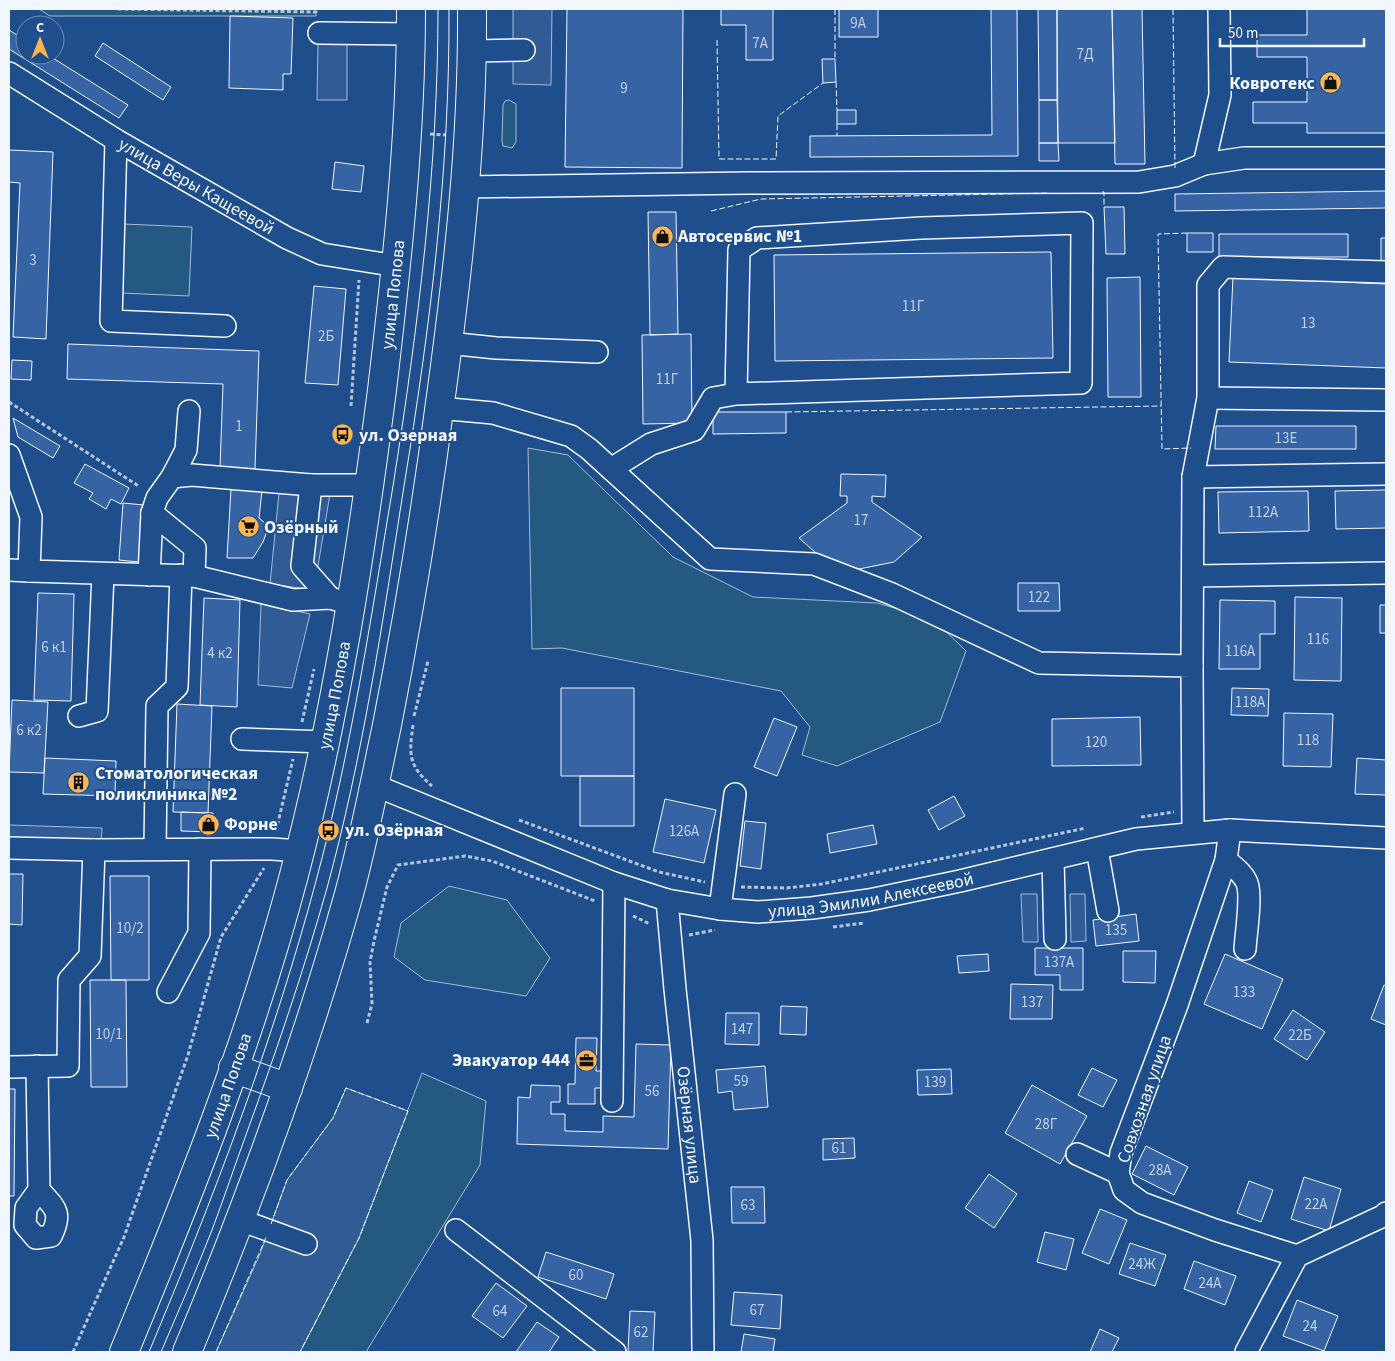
<svg xmlns="http://www.w3.org/2000/svg" width="1395" height="1361" font-family="'Source Sans 3',sans-serif">
<rect width="100%" height="100%" fill="#1f4e8c"/>
<path fill="#245a82" stroke="#a8bbd7" d="M39 9H316V16H50Z
M509 100 516 104V142L512 148 503 146 502 141 503 105 505 101Z
M124 224 192 227 189 296 121 293Z
M528 448 568 455 673 557 753 597 877 603 933 619 966 651 940 722 837 766 802 755 810 727 781 691 562 648 532 649Z
M449 886 507 900 550 958 526 996 425 980 394 957 401 923Z
M422 1073 486 1101 480 1165 366 1352H300L359 1238Z"/>
<path fill="#305b95" stroke="#a8bbd7" d="M513 9H552L551 85 513 84Z
M318 43 347 44V100H317Z
M279 493 330 494 314 590 270 584Z
M261 603 310 614 292 688 258 685Z
M9 825 102 828 101 846 9 843Z
M1021 894H1037L1038 942H1023Z
M1070 894H1085L1086 941 1071 942Z
M346 1088 408 1111 359 1238 300 1352H216L260 1254 287 1180 333 1118Z"/>
<path fill="#3563a3" stroke="#f2f6ff" d="M567 9H683L682 168 565 167Z
M721 9H773V60H746V25H721Z
M839 9H878V37H839Z
M991 9H1017L1018 156 810 157V136L992 135Z
M1038 9H1057V100H1039Z
M1057 9H1112L1115 143H1058Z
M1112 9H1142L1145 164H1115Z
M1307 9H1386V133H1307V123H1253V102H1307V57H1257V35H1307Z
M230 16 293 18 291 74H283V90L229 88Z
M9 30 25 40V55H48L128 105 119 118 9 49Z
M103 43 171 87 163 100 95 56Z
M822 59H835L836 82 823 83Z
M1039 100H1057L1058 143H1039Z
M837 110H856V124H837Z
M1039 143H1058L1059 161H1039Z
M9 150 53 152 46 339 13 337 20 183 9 182Z
M335 162 364 166 361 192 332 189Z
M1386 191V208L1175 211V194Z
M1104 207H1124L1125 254H1106Z
M648 212H676L678 334 650 335Z
M1187 233H1213V252H1187Z
M1219 234H1348V257H1219Z
M1381 238H1386V261H1381Z
M1051 252 1053 358 775 361 774 255Z
M1140 277 1141 397H1108L1107 278Z
M1233 277 1386 284V368L1229 362Z
M314 286 346 289 338 385 305 383Z
M691 334 692 423 643 424 642 335Z
M68 344 259 351 255 469 220 468 223 384 67 379Z
M12 360 32 361 31 380 11 379Z
M713 412H786V433L713 434Z
M13 418 60 446 53 458 18 437Z
M1216 426H1356V449H1215Z
M85 464 129 488 121 504 111 499 106 509 89 499 93 493 74 483Z
M841 474 886 475 885 497 872 496V502L922 537 894 562 859 569 825 561 799 538 847 503V496H840Z
M231 489 262 491 259 518 265 523 267 531 263 542 253 558H227Z
M1386 490V528L1336 529 1335 491Z
M1308 491 1309 531 1219 533 1218 492Z
M123 503 144 505 139 562 119 560Z
M1018 583H1059L1060 611H1018Z
M38 593 74 594 71 701 34 700Z
M1295 597 1342 598 1341 681 1294 680Z
M204 598 240 600 237 707 200 705Z
M1220 600 1275 601V634H1260V669H1219Z
M1380 605H1386V633H1380Z
M561 688H634V776H561Z
M1232 688 1269 689 1268 716 1231 715Z
M12 700 48 702 44 773 9 772Z
M177 704 212 706 208 813 173 812Z
M1284 713 1333 714 1331 767 1283 766Z
M1140 717 1141 765 1052 766V719Z
M774 718 797 727 777 776 754 767Z
M45 758 116 761 115 796 43 794Z
M1357 758 1386 760V795L1355 794Z
M580 776H634V826H580Z
M954 796 965 816 939 830 928 810Z
M665 799 716 810 704 863 653 852Z
M181 812 213 813 212 832 181 831Z
M745 821 766 823 761 869 740 866Z
M873 825 877 844 830 853 827 834Z
M9 874H23L22 925 9 924Z
M110 876H149V980H111Z
M1136 914 1139 941 1096 946 1093 920Z
M1035 948H1083V990H1060V975H1035Z
M1123 951H1156L1155 983 1123 982Z
M988 954 989 971 959 973 957 956Z
M1225 954 1283 979 1262 1029 1204 1004Z
M90 980H126L127 1087H91Z
M1011 984 1053 985 1052 1019H1010Z
M1384 985 1386 986V1025L1371 1019Z
M781 1006 807 1007 806 1035 780 1034Z
M1293 1010 1325 1032 1307 1060 1274 1039Z
M726 1013H759V1045L725 1044Z
M576 1038H597L596 1071H602V1088H595V1104H568V1084H575Z
M636 1044 671 1045 668 1149 517 1144 518 1097 530 1098 531 1085 560 1086V1102H551V1114H565V1131L603 1132V1116L634 1117Z
M765 1066 768 1107 734 1110 732 1091 718 1093 716 1070Z
M1092 1068 1117 1080 1103 1107 1078 1095Z
M951 1069 952 1094 918 1095 917 1070Z
M1032 1085 1087 1116 1060 1164 1005 1133Z
M9 1089H15L14 1196H9Z
M854 1138 855 1158 823 1160V1139Z
M1146 1146 1188 1167 1174 1195 1132 1174Z
M989 1174 1017 1194 994 1228 965 1208Z
M1304 1177 1341 1189 1329 1231 1291 1219Z
M1249 1181 1273 1190 1261 1222 1237 1213Z
M731 1187H764L765 1223H732Z
M1100 1209 1127 1220 1109 1264 1082 1253Z
M1045 1232 1074 1239 1066 1270 1037 1262Z
M1130 1243 1166 1255 1155 1286 1119 1274Z
M546 1252 614 1274 606 1299 538 1277Z
M1194 1261 1236 1276 1225 1305 1184 1289Z
M496 1283 527 1306 503 1338 472 1316Z
M734 1292 782 1295 780 1329 731 1325Z
M1297 1300 1338 1316 1324 1351 1283 1336Z
M630 1311 655 1312 653 1352H628Z
M537 1322 559 1337 549 1352H516Z
M1100 1329 1119 1338 1112 1352H1090Z
M744 1334 775 1339 773 1352H741Z"/>
<g fill="none" stroke-linecap="round" stroke-linejoin="round">
<defs>
<g id="minor">
<path d="M319 33 411 34"/>
<path d="M473 51 524 50"/>
<path id="s1" d="M9 73 116 140 287 238 322 254 397 266"/>
<path d="M116 140 111 321 225 326"/>
<path d="M1204 164 1220 95 1219 9"/>
<path d="M465 187 748 183 1139 182 1175 176 1204 164 1244 158H1386"/>
<path d="M448 343 496 348 597 352"/>
<path d="M1208 398 1386 400"/>
<path d="M439 408 493 413 571 436 589 449 710 559 814 564 892 594 1039 663 1192 666 1193 833"/>
<path d="M9 455 31 517 29 571 194 576 195 548 152 513 157 498 172 477 192 475 311 485H370"/>
<path d="M611 469 651 444 694 430 713 398 736 394 1081 383 1082 223 921 228 757 238 739 250 736 394"/>
<path d="M172 477 186 450 189 411"/>
<path d="M1193 477 1386 474"/>
<path d="M311 485 302 566 330 598"/>
<path d="M9 570 29 571"/>
<path d="M149 575 152 513"/>
<path d="M194 576 293 600 330 598 351 604"/>
<path d="M1193 576 1386 573"/>
<path d="M1192 666 1193 477 1208 398V285L1223 267 1386 272"/>
<path d="M79 716 97 711 103 574"/>
<path d="M242 739 325 742"/>
<path id="s2" d="M374 785 614 883 667 900 720 909 758 912 812 908 869 900 960 881 1136 839 1230 830 1386 838"/>
<path d="M1230 830 1226 860 1177 1005 1121 1153 1118 1173 1124 1190 1142 1203 1215 1230 1297 1256 1383 1216 1386 1213"/>
<path d="M9 848 94 850 272 849 300 851"/>
<path d="M155 849 157 706 177 687 181 575"/>
<path d="M1097 849 1108 911"/>
<path d="M1053 859 1055 939"/>
<path d="M1226 860C1233 866 1243 873 1247 883 1252 896 1246 933 1245 949"/>
<path id="s3" d="M667 900 675 989 702 1240 703 1352"/>
<path d="M720 909 735 794"/>
<path d="M168 992 199 933 200 849"/>
<path d="M37 1066 39 1190 26 1208 25 1225 36 1238 51 1236C63 1212 55 1208 39 1190"/>
<path d="M9 1067 68 1066 69 980 90 956 94 850"/>
<path d="M612 1101 614 883"/>
<path d="M1077 1154 1118 1173"/>
<path d="M240 1220 306 1244"/>
<path d="M456 1230 615 1352"/>
<path d="M1246 1352 1297 1256"/>
</g>
<g id="major">
<path d="M233 1068 288 1088"/>
<path id="s4" d="M124 1352C188 1197 251 1038 294 875 336 715 361 553 382 390 397 263 411 136 411 9"/>
<path d="M187 1352C249 1203 305 1050 349 894 364 839 375 781 387 725 408 618 426 511 440 403 458 272 473 141 472 9"/>
</g>
</defs>
<use href="#minor" stroke="#f2f6ff" stroke-width="24"/>
<use href="#major" stroke="#f2f6ff" stroke-width="30"/>
<path stroke="#b3c4dc" stroke-width="3" stroke-dasharray="4 2.5" stroke-linecap="butt" d="M118 9 316 12V9
M430 134 446 135
M9 402 140 487
M351 406 359 280
M414 716 428 661
M302 722 314 669
M413 725C409 755 408 765 432 786
M1141 817 1174 812
M519 820 659 872 705 882
M276 831 293 759
M741 887 787 888 822 884 1086 828
M633 916 650 924
M833 927 864 923
M689 935 715 930
M367 1023 372 1004 370 962 374 941 387 887 398 865 465 856 492 861 595 901
M73 1352 124 1237 188 1055 221 937 264 868"/>
<use href="#minor" stroke="#1f4e8c" stroke-width="21"/>
<use href="#major" stroke="#1f4e8c" stroke-width="28"/>
<path stroke="#f2f6ff" stroke-width="1" d="M149 1352C213 1199 273 1042 316 881 351 751 371 618 393 486 418 328 438 168 438 9
M161 1352C178 1312 196 1271 212 1230 224 1198 235 1165 247 1132 276 1052 304 970 327 888 363 756 383 620 404 486 430 328 450 168 449 9"/>
<path stroke="#f2f6ff" stroke-width="1" stroke-dasharray="6 2.5" stroke-linecap="butt" d="M835 9V59
M1173 9 1175 168
M717 40 719 159H776L778 116 823 83
M836 82 837 110
M837 124V136
M1102 192H1104V207
M711 211 761 199 1050 193
M1187 233 1158 234 1162 449 1191 448
M786 412 1161 406
M271 1224 287 1180 333 1118 346 1088 408 1111 359 1238 300 1352
M216 1352 267 1235"/>
</g>
<defs>
<symbol id="shop-disc" viewBox="-11 -11 22 22"><circle r="9.5" fill="#ffb74d" stroke="#1f4e8c"/><path d="M-5-2.5h2.3a2.7 3.5 0 0 1 5.4 0H5L5.5 6h-11ZM-1.5-2.5h3a1.5 2.3 0 0 0-3 0Z" fill="#111"/></symbol>
<symbol id="bus-disc" viewBox="-11 -11 22 22"><circle r="9.5" fill="#ffb74d" stroke="#1f4e8c"/><path d="M-5-6H5V4H4V6H2V4H-2V6H-4V4H-5ZM-3.5-4V0h7V-4ZM-3.5 1.2v1.5H-2V1.2ZM2 1.2v1.5H3.5V1.2Z" fill="#111"/></symbol>
<symbol id="supermarket-disc" viewBox="-11 -11 22 22"><circle r="9.5" fill="#ffb74d" stroke="#1f4e8c"/><path d="M-6-5.5h2.5l.6 2H6L4.5 2H-2.5L-4.4-4H-6ZM-1.5 3.2a1.3 1.3 0 1 0 .1 0ZM3 3.2a1.3 1.3 0 1 0 .1 0Z" fill="#111"/></symbol>
<symbol id="building-disc" viewBox="-11 -11 22 22"><circle r="9.5" fill="#ffb74d" stroke="#1f4e8c"/><path d="M-4-6H4V6H1V3H-1V6H-4ZM-2.5-4.3h1.7v1.8h-1.7ZM.8-4.3h1.7v1.8H.8ZM-2.5-1h1.7V.8h-1.7ZM.8-1h1.7V.8H.8Z" fill="#111"/></symbol>
<symbol id="office-disc" viewBox="-11 -11 22 22"><circle r="9.5" fill="#ffb74d" stroke="#1f4e8c"/><path d="M-6-3h4V-5.5h4V-3h4V5H-6ZM-1-4.5V-3h2v-1.5ZM-6 0V1H6V0Z" fill="#111"/></symbol>
</defs>
<g fill-rule="evenodd">
<use href="#shop-disc" x="1318" y="70" width="25" height="25"/>
<use href="#shop-disc" x="650" y="224" width="25" height="25"/>
<use href="#bus-disc" x="330" y="422" width="25" height="25"/>
<use href="#supermarket-disc" x="236" y="514" width="25" height="25"/>
<use href="#building-disc" x="66" y="770" width="25" height="25"/>
<use href="#shop-disc" x="196" y="812" width="25" height="25"/>
<use href="#bus-disc" x="316" y="818" width="25" height="25"/>
<use href="#office-disc" x="574" y="1048" width="25" height="25"/>
</g>
<g text-anchor="middle" stroke-width="4" stroke-linejoin="round" paint-order="stroke">
<g font-size="15" fill="#c3d1e8">
<text x="858" y="28">9А</text>
<text x="760" y="48">7А</text>
<text x="1085" y="59">7Д</text>
<text x="624" y="93">9</text>
<text x="33" y="265">3</text>
<text x="913" y="311">11Г</text>
<text x="1308" y="328">13</text>
<text x="326" y="341">2Б</text>
<text x="667" y="384">11Г</text>
<text x="239" y="431">1</text>
<text x="1286" y="443">13Е</text>
<text x="1263" y="517">112А</text>
<text x="861" y="525">17</text>
<text x="1039" y="602">122</text>
<text x="1318" y="644">116</text>
<text x="54" y="652">6 к1</text>
<text x="1240" y="656">116А</text>
<text x="220" y="658">4 к2</text>
<text x="1250" y="707">118А</text>
<text x="29" y="735">6 к2</text>
<text x="1308" y="745">118</text>
<text x="1096" y="747">120</text>
<text x="684" y="836">126А</text>
<text x="130" y="933">10/2</text>
<text x="1116" y="935">135</text>
<text x="1059" y="967">137А</text>
<text x="1244" y="997">133</text>
<text x="1032" y="1007">137</text>
<text x="742" y="1034">147</text>
<text x="109" y="1039">10/1</text>
<text x="1300" y="1040">22Б</text>
<text x="741" y="1086">59</text>
<text x="935" y="1087">139</text>
<text x="652" y="1096">56</text>
<text x="1046" y="1129">28Г</text>
<text x="839" y="1153">61</text>
<text x="1160" y="1175">28А</text>
<text x="1316" y="1209">22А</text>
<text x="748" y="1210">63</text>
<text x="1142" y="1269">24Ж</text>
<text x="576" y="1280">60</text>
<text x="1210" y="1288">24А</text>
<text x="757" y="1315">67</text>
<text x="500" y="1316">64</text>
<text x="1310" y="1331">24</text>
<text x="641" y="1337">62</text>
</g>
<g font-size="18" font-weight="bold" fill="#f2f6ff" stroke="#1f4e8c" text-anchor="start">
<text x="1315" y="89" text-anchor="end">Ковротекс</text>
<text x="678" y="242">Автосервис №1</text>
<text x="359" y="441">ул. Озерная</text>
<text x="264" y="533">Озёрный</text>
<text x="95" y="779">Стоматологическая<tspan x="95" dy="21">поликлиника №2</tspan></text>
<text x="224" y="830">Форне</text>
<text x="345" y="836">ул. Озёрная</text>
<text x="570" y="1066" text-anchor="end">Эвакуатор 444</text>
</g>
<g font-size="18" fill="#f2f6ff" stroke="#1f4e8c">
<text dy="6" stroke="none"><textPath href="#s1" startOffset="219">улица Веры Кащеевой</textPath></text>
<text dy="6" stroke="none"><textPath href="#s4" startOffset="1096">улица Попова</textPath></text>
<text dy="6" stroke="none"><textPath href="#s4" startOffset="691">улица Попова</textPath></text>
<text dy="6" stroke="none"><textPath href="#s2" startOffset="521">улица Эмилии Алексеевой</textPath></text>
<text dy="6" stroke="none"><textPath href="#s4" startOffset="286">улица Попова</textPath></text>
<text transform="translate(1144 1099) rotate(-71)" y="6">Совхозная улица</text>
<text dy="6" stroke="none"><textPath href="#s3" startOffset="226">Озёрная улица</textPath></text>
</g>
</g>
<rect width="1395" height="1361" fill="none" stroke="#f2f6ff" stroke-width="20"/>
<g transform="translate(40 40)"><circle r="24" fill="#1f4e8c" stroke="#7391ba"/>
<path d="M0-4L9 19L0 12L-9 19Z" fill="#ffb74d"/>
<text y="-8" font-size="14" font-weight="bold" text-anchor="middle" fill="#f2f6ff">С</text>
</g>
<path d="M1220 38v8h144v-8" fill="none" stroke="#f2f6ff" stroke-width="2.5"/>
<text x="1228" y="38" font-size="15" fill="#f2f6ff" stroke="#1f4e8c" stroke-width="4" paint-order="stroke">50 m</text>
</svg>
